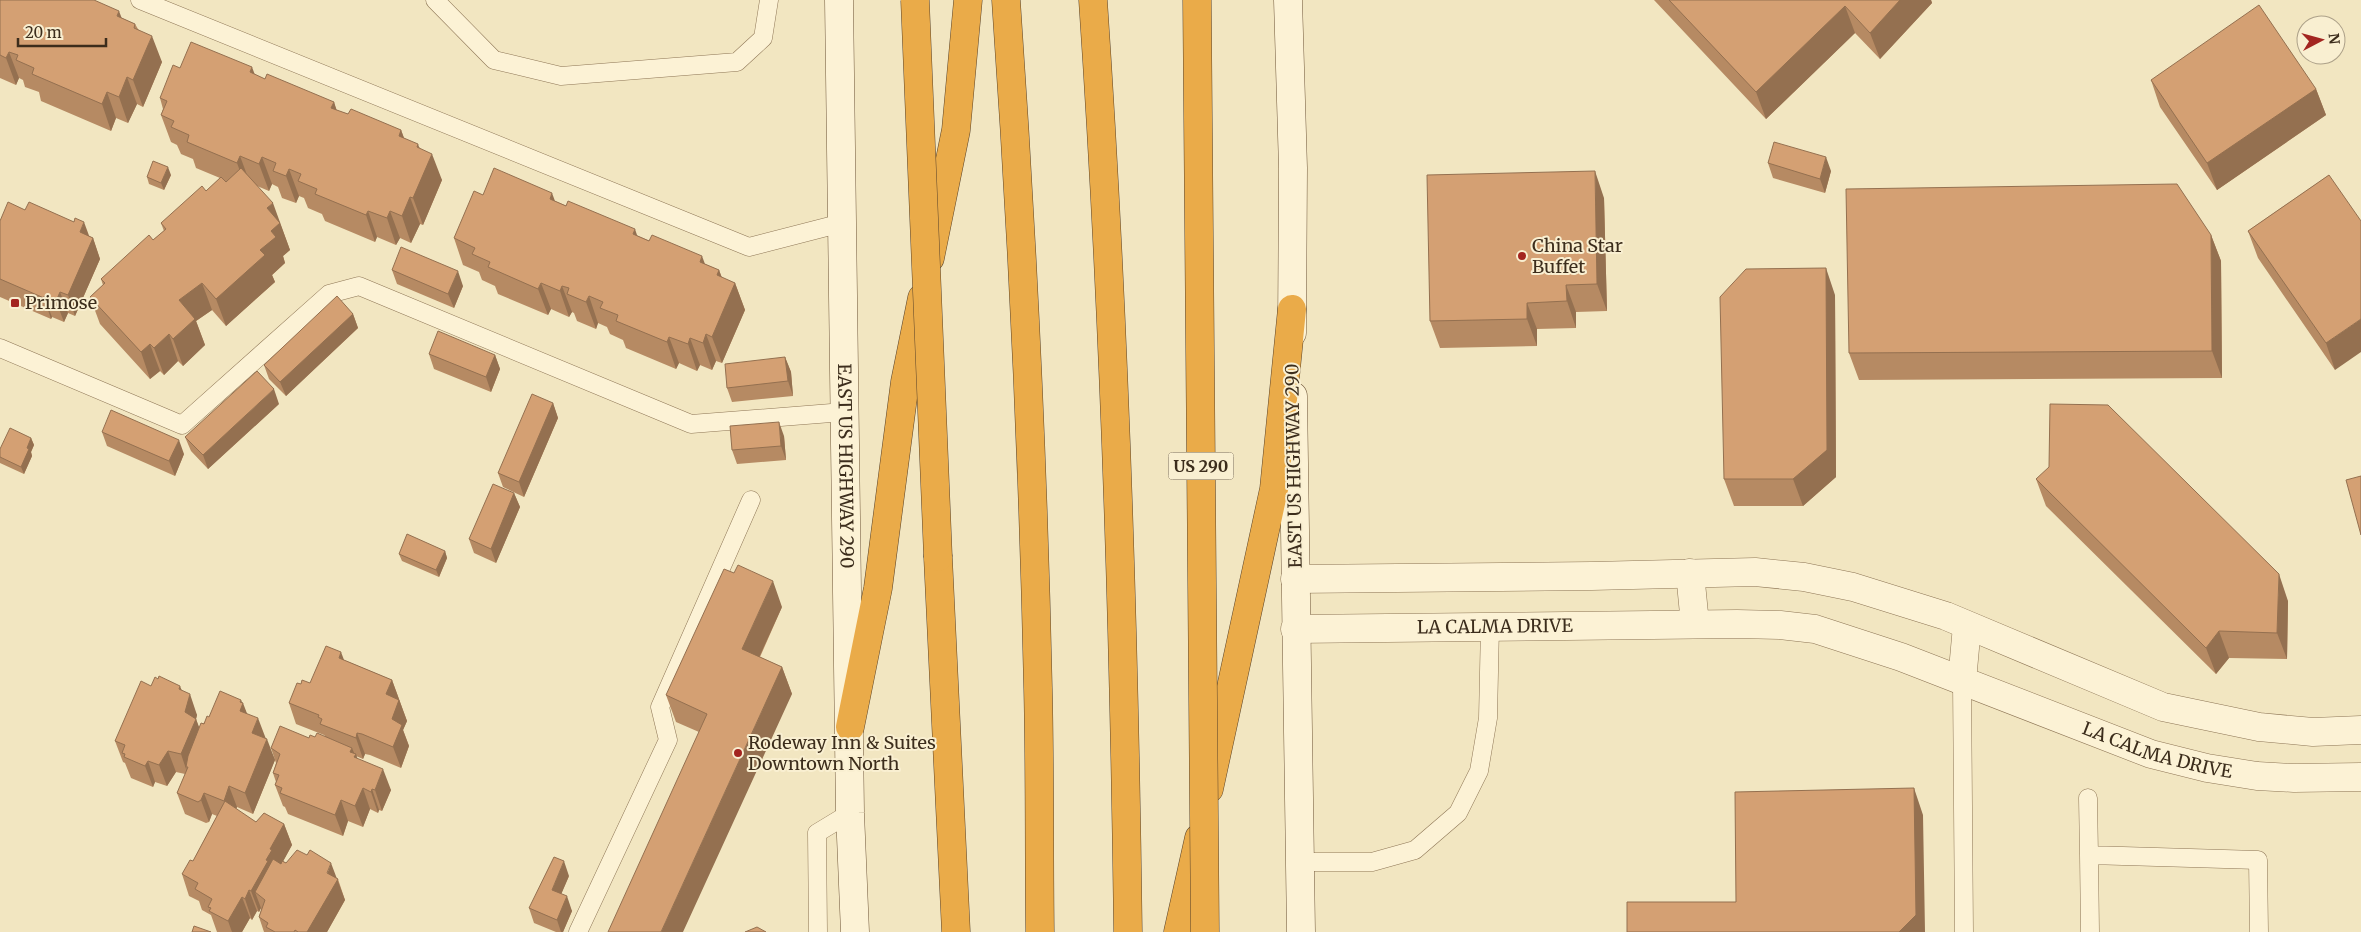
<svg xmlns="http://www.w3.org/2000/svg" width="2361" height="932" font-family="Merriweather,serif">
<rect width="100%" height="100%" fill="#f2e6c1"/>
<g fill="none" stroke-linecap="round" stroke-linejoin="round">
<defs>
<path id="lane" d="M140 0 749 247 842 223
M435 0 494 60 561 76 737 62 763 38 769 0
M0 348 182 425 329 294 359 286 691 424 844 412
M1962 681 1964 932
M2088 798 2089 855
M1299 862H1372L1415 850 1458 813 1479 771 1488 718 1490 626
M578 932 668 740 660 707 751 500
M818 932 817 833 850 813
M2090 932 2089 855 2258 860 2259 932"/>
<g id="street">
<path d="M1690 573 1695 624"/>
<path d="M1295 579 1592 576 1755 572 1804 577 1853 587 1946 616 2163 707 2259 727 2313 732 2361 730"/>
<path id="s1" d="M1295 629 1737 624 1780 625 1815 629 1901 657 2151 754 2207 768 2257 776 2294 778 2361 777"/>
<path d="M1962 681 1967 626"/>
</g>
<g id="secondary">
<path id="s2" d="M839 0 850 813 855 932"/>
<path d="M1288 0 1293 168 1292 333"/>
<path d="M1293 396 1301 932"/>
</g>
<path id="highway" d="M1006 0C1022 229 1033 459 1038 688 1040 769 1039 851 1040 932
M1093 0C1114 310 1124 621 1128 932
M930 258 956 130 968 0
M938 557 956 932
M850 727 878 588 905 382 922 298
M1209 789 1274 489 1292 309
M1178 932 1199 838"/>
</defs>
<use href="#lane" stroke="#8e7656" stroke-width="19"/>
<use href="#street" stroke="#8e7656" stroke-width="29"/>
<use href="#secondary" stroke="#70573a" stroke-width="29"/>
<use href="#highway" stroke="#5b442b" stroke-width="29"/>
<use href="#lane" stroke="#fcf2d5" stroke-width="18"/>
<use href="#street" stroke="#fcf2d5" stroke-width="28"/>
<use href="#secondary" stroke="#fcf2d5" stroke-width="28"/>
<use href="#highway" stroke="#eaab49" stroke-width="28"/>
<defs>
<path id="highway-bridge" d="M915 0 938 557
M1197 0 1205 932"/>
</defs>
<use href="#highway-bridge" stroke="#5b442b" stroke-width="29" stroke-linecap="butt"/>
<use href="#highway-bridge" stroke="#eaab49" stroke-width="28"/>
</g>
<path fill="#b68a63" d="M0 0 122 18 135 24 138 29 162 62 143 107 137 104 128 123 116 118 111 131 41 101 39 92 25 87 23 80 19 78 16 85 0 78Z
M1654 0H1931L1932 3 1880 59 1855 33 1766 119Z
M180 68 255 75 265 79 334 102 336 110 348 114 401 130 404 138 420 148 442 180 423 225 420 224 411 243 400 238 396 245 377 237 375 242 325 221 322 214 308 208 304 198 299 196 296 203 282 198 278 187 272 184 269 191 257 186 280 223 290 250 283 256 285 263 272 275 275 282 226 326 212 310 196 321 205 345 183 366 178 361 164 375 160 371 150 379 100 324 90 297 103 285 101 279 153 240 164 231 161 223 206 191 220 178 196 168 193 159 181 154 177 145 171 142 161 115 163 109 160 98Z
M2151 80 2316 89 2326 115 2217 190 2160 107Z
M1768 163 1831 171 1825 193 1773 178Z
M171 175 164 190 149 184 147 177Z
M2329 175 2335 370 2258 258 2248 231Z
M1604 198 1607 311 1576 312V328L1537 329V346L1440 348 1430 321Z
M555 201 719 270 722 278 735 283 745 310 722 363 716 361 712 370 700 365 697 371 679 363 676 369 626 348 623 340 610 334 607 327 598 323 596 329 577 321 574 313 572 312 569 317 551 309 548 315 498 294 495 286 482 280 479 272 463 265 454 238Z
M0 221 89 236 93 238 100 259 75 316 68 313 64 322 52 317 51 319 0 297Z
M2211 235 2221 261 2222 378 1859 380 1849 353Z
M392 270 463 286 454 308 397 284Z
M1835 295 1836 477 1803 506H1734L1724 479Z
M353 314 358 328 286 396 269 379 264 365Z
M429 354 495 355 500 369 491 392 434 369Z
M785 357 791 372 793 396 732 402 727 388Z
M553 403 558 418 524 497 503 487 498 473Z
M279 404 208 469 191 451 185 437Z
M102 432 184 454 175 476 107 446Z
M784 436 786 460 737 464 732 450Z
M31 438 34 445 31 452 32 456 24 474 0 463V449Z
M2036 479 2288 601 2287 659 2229 658 2216 674 2046 506Z
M514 493 520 507 496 563 474 553 469 539Z
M445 551 447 558 439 577 402 561 399 554Z
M782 607 760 657 782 667 792 694 699 732 676 722 666 695Z
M344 660 392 680 407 721 403 730 409 746 401 768 370 755 365 754 363 759 356 756 357 758 391 790 382 811 379 810 378 813 370 809 363 827 348 821 343 836 288 814 285 807 283 806 275 785 276 782 273 773 276 763 271 748 309 738 325 736 324 735 296 724 289 703 301 684 310 683Z
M151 686 182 691 197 715 196 719 199 728 209 717 242 703 247 714 265 738 275 760 253 814 237 807 236 809 256 822 284 824 292 845 283 861 286 863 338 879 345 900 327 932H264L259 917 261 910V908L259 912 257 911 252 920 250 918 242 932H217L211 915 202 910 199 901 189 896 182 874 193 861 217 816 212 814 209 822 206 823 185 814 177 793 185 774 176 772 167 786 155 782 153 787 131 778 125 763 123 762 115 741Z
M569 876 561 894 572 911 563 932H556L534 923 529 908Z"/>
<path fill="#947050" d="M1900 0H1931L1932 3 1880 59 1870 33Z
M1845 6 1855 33 1766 119 1756 92Z
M119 11 129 37 117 16Z
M152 36 162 62 143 107 133 80Z
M9 52 19 78 16 85 6 58Z
M252 67 262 94 250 72Z
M127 77 137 104 128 123 119 97Z
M2316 89 2326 115 2217 190 2207 163Z
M107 92 116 118 111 131 102 104Z
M334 102 343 129 331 108Z
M401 130 411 157 399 136Z
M418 144 426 167 432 154 442 180 423 225 413 198 417 147Z
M240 156 250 183 247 190 237 163Z
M262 157 272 184 269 191 259 164Z
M1826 157 1831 171 1825 193 1820 179Z
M168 167 171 175 164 190 161 183Z
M289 169 299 196 296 203 286 176Z
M1595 171 1604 198 1607 311 1597 284Z
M552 193 562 220 550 199Z
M410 197 420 224 411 243 402 216Z
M273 203 290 250 283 256 285 263 272 275 275 282 226 326 216 299 260 250 271 231 267 208Z
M368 211 377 237 375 242 366 215Z
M390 211 400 238 396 245 387 218Z
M84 222 91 241 93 238 100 259 75 316 68 295 80 232Z
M635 229 644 256 633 234Z
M2211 235 2221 261 2222 378 2212 351Z
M702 256 712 283 700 262Z
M1826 268 1835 295 1836 477 1803 506 1793 479Z
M719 270 729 297 717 275Z
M458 271 463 286 454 308 448 294Z
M202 283 212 310 196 321 205 345 183 366 173 339 179 300Z
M541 283 551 309 548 315 538 289Z
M735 283 745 310 722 363 712 337Z
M1566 285 1576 312V328L1567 301Z
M562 286 572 312 569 317 560 291Z
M60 292 68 313 64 322 56 301Z
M44 296 52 317 51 319 44 298Z
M589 296 598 323 596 329 586 302Z
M1527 303 1537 329V346L1527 319Z
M353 314 358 328 286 396 280 382Z
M2361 319V352L2335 370 2326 343Z
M169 334 178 361 164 375 154 348Z
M706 334 716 361 712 370 703 343Z
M669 337 679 363 676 369 667 342Z
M690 338 700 365 697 371 688 344Z
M150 344 160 371 150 379 141 352Z
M495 355 500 369 491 392 486 377Z
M785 357 791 372 793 396 788 381Z
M274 389 279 404 208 469 203 455Z
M553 403 558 418 524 497 519 482Z
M779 422 784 436 786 460 781 446Z
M31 438 34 445 31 452 32 456 24 474 21 467 27 448Z
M179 440 184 454 175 476 169 461Z
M514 493 520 507 496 563 491 549Z
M445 551 447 558 439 577 436 570Z
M2279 574 2288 601 2287 659 2277 633Z
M773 581 782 607 751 675 742 649Z
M2219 631 2229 658 2216 674 2206 648Z
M341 652 349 673 339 658Z
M782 667 792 694 683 932H661Z
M392 680 407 721 403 730 409 746 401 768 393 747 392 719 386 694Z
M180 686 187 703 190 694 197 715 196 719 204 740 188 767H186L188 775 181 754 185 712 179 689Z
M241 700 243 704V703L251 724 240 711V702Z
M258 718 266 739 252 733Z
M357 733 365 754 363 759 356 738Z
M267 739 275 760 253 814 245 793Z
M352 748 355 755 356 754 363 775 350 752Z
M168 751 176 772 167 786 159 765Z
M148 761 155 782 153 787 145 766Z
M383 769 391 790 382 811 375 790Z
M229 786 237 807 231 822 224 801Z
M363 788 370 809 363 827 355 806Z
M1914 788 1923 815 1925 932H1899Z
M372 789 379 810 378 813 371 792Z
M204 793 212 814 209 822 201 800Z
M341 800 348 821 343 836 335 815Z
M284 824 292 845 279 869 255 892 261 908 259 912 251 891 266 860 270 849Z
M564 861 569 876 557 904 552 890Z
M331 863 345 900 327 932H307Z
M249 890 257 911 252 920 245 899Z
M567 896 572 911 563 932H561L557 920Z
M242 897 250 918 242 932H232L228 921Z"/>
<path fill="#d4a073" stroke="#947050" d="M0 0H94L119 11 117 16 135 24 134 28 152 36 133 80 127 77 119 97 107 92 102 104 32 74 34 68 16 60 18 55 9 52 6 58 0 55Z
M1669 0H1900L1870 33 1845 6 1756 92Z
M2259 5 2316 89 2207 163 2151 80Z
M191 42 252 67 250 72 265 79 267 74 334 102 331 108 348 114 351 109 401 130 399 136 418 144 417 147 432 154 413 198 410 197 402 216 390 211 387 218 368 211 366 215 315 194 317 189 298 181 301 174 289 169 286 176 273 171 276 163 262 157 259 164 240 156 237 163 187 142 189 135 171 127 174 121 161 115 167 101 160 98 173 65 180 68Z
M1774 142 1826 157 1820 179 1768 163Z
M153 161 168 167 161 183 147 177Z
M241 168 273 203 267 208 280 223 271 231 276 237 260 250 265 255 216 299 202 283 179 300 195 319 173 339 169 334 154 348 150 344 141 352 90 297 105 283 101 279 149 235 153 240 166 229 161 223 202 186 206 191 221 177 226 182Z
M494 168 552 193 550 199 566 206 568 201 635 229 633 234 649 241 652 235 702 256 700 262 719 270 717 275 735 283 712 337 706 334 703 343 690 338 688 344 669 337 667 342 616 321 618 315 600 308 603 302 589 296 586 302 567 294 569 288 562 286 560 291 541 283 538 289 488 267 490 262 472 254 475 248 454 238 474 191 483 195Z
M1595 171 1597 284 1566 285 1567 301 1527 303V319L1430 321 1427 175Z
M2329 175 2361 221V319L2326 343 2248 231Z
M2177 184 2211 235 2212 351 1849 353 1846 189Z
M8 202 25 210 29 202 74 222 75 218 84 222 80 232 93 238 68 295 60 292 56 301 44 296V298L0 279V221Z
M401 247 458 271 448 294 392 270Z
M1826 268 1827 450 1793 479H1724L1720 297 1746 269Z
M337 296 353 314 280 382 264 365Z
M438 331 495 355 486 377 429 354Z
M785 357 788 381 727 388 725 364Z
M257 371 274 389 203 455 185 437Z
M532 394 553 403 519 482 498 473Z
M2050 404 2108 405 2279 574 2277 633 2219 631 2206 648 2036 479 2049 467Z
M111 410 179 440 169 461 102 432Z
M779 422 781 446 732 450 730 426Z
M10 428 31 438 27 448 29 449 21 467 0 457V449Z
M2361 476V535L2346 480Z
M493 484 514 493 491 549 469 539Z
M407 534 445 551 436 570 399 554Z
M738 565 773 581 742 649 782 667 661 932H608L707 714 666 695 724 569 734 573Z
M326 646 341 652 339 658 392 680 386 694 399 700 392 719 402 725 393 747 362 734 357 733 356 738 320 724 322 719 318 717 319 715 289 703 297 683 301 684 302 680 310 683Z
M159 676 180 686 179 689 190 694 185 712 196 719 181 754 168 751 159 765 148 761 145 766 124 757 125 754 122 753 125 745 115 741 141 681 151 686 155 677 158 679Z
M220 691 241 700 240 702 243 703 240 711 258 718 252 733 267 739 245 793 229 786 224 801 204 793 201 800 198 802 177 793 188 767H186L188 756 201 723 204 724 207 716 209 717Z
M280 726 309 738 310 735 315 737 317 733 352 748 350 752 356 754 354 757 383 769 375 790 372 789 371 792 363 788 355 806 341 800 335 815 280 793 282 788 275 785 279 775 273 773 280 754 271 748Z
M1914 788 1916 915 1899 932H1627V902H1736L1735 792Z
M225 801 256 822 264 813 284 824 270 849 272 850 266 860 268 861 251 891 249 890 245 899 242 897 228 921 209 911 211 908 208 907 212 899 195 889 198 883 182 874 190 860 193 861Z
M297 850 307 855 310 850 331 863 327 873 338 879 307 932H298L295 930 294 932H275L266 927 268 923 259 917 265 900 255 892 273 859 281 864 282 861 286 863Z
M554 857 564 861 552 890 567 896 557 920 529 908Z
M194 926 211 932H192Z
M757 927 766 932H745Z"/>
<g fill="#a32520" stroke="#f9efd1" stroke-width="2">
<circle cx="1522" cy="256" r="5"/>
<rect x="10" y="298" width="10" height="10" rx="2.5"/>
<circle cx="738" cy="753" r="5"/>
</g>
<g text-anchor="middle" stroke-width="4" stroke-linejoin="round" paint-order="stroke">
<rect fill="#f9efd1" stroke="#756752" stroke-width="1" x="1168.5" y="452.5" width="65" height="27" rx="4"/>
<g font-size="16" font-weight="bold" fill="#3c2d1c">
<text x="1201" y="472">US 290</text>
</g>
<g font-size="18" fill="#3c2d1c" stroke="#f9efd1" text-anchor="start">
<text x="1532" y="252">China Star<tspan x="1532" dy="21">Buffet</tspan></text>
<text x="25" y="309">Primose</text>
<text x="748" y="749">Rodeway Inn &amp; Suites<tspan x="748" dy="21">Downtown North</tspan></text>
</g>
<g font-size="18" fill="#3c2d1c" stroke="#f9efd1">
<text dy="6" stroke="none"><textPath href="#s2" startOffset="466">EAST US HIGHWAY 290</textPath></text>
<text transform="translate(1294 466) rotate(-91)" y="6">EAST US HIGHWAY 290</text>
<text dy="6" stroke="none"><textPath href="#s1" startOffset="200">LA CALMA DRIVE</textPath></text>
<text dy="6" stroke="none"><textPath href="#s1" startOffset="884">LA CALMA DRIVE</textPath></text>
</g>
</g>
<g transform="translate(2321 40) rotate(84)"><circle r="24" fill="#f9efd1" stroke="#ada189"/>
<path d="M0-4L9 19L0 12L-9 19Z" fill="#a32520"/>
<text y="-8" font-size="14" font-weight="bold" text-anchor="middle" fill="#3c2d1c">N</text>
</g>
<path d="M18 38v8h88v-8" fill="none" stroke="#3c2d1c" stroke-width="2.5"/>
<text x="25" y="38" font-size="15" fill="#3c2d1c" stroke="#f9efd1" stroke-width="4" paint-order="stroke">20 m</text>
</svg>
